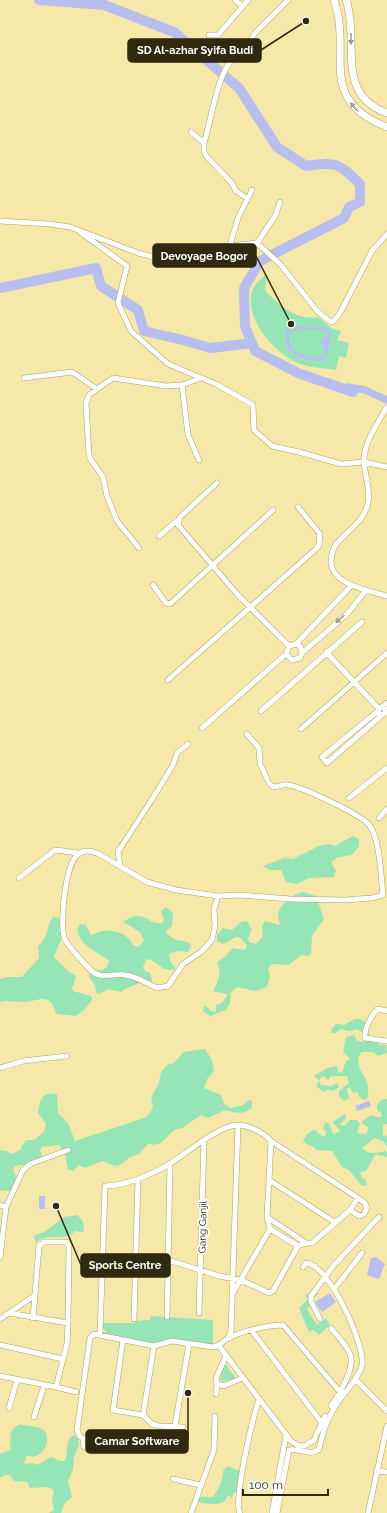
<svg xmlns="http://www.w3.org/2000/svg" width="387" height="1513" font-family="Raleway,sans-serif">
<rect width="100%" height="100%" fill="#f6e8a8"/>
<path fill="#95e5b6" d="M267 273 265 290C277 305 298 321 318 317L331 328 341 331 337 340 349 343 346 358 339 356 336 370C325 368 313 368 303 365 277 358 241 316 253 289 255 283 263 278 267 273Z
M353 836 359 839V846L352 855 338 857 331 862 336 871 334 877 309 878 297 884 286 882 281 870H269L263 866 284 858 293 859 319 846 329 844 335 846Z
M303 892 316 896 324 919 312 936 311 954 308 956 301 955 289 965 272 964 268 969 270 976 267 987 256 991 237 987 231 992 230 1003 226 1010 210 1016 203 1011 204 1005 213 1012 216 1011V1005L222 1003 227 996V994L213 991C219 981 222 972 217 962L225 957 233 948 245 950 247 945 239 937H236L223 944 217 941V935L223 928 232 930 241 922 247 921 252 930 248 938 249 942 256 944 263 936 262 927 265 921 280 925C279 921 278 917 278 914 279 905 294 893 303 892Z
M166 907 173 913 172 926 166 931C172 942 179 939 190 943L191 946 188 952 176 951 169 954 170 961 175 967V970L164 969 150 959 146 960 143 967 144 970 150 973 152 980 150 983 144 980C136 986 128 986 121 992L108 989 98 994 96 992 95 985 89 977 90 971 93 969 102 970 107 967 109 961C97 951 81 947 77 930L80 924 86 925 91 935C95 934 99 931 103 931 116 930 127 933 133 945L138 947 144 941 140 932 123 922C143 907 146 925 162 923L164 920 161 911Z
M54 916 63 921 59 931 62 937 54 957 69 972 75 975 76 978 72 988 73 991 91 996 92 1000 84 1010 76 1016 57 1014C54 1010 53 1003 49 1001 42 996 33 1002 25 1002 16 1002 9 1000 0 1002V979L8 977H22L39 958 38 946C50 936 45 927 54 916Z
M355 1019H360L367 1023 370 1040 381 1045H386L387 1053 378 1056 373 1052H362C352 1062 363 1071 367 1082 369 1085 368 1094 368 1097L365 1100 359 1097 358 1092 353 1093 350 1087 347 1089 349 1098 344 1101 339 1096V1091L349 1083 347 1076H331L328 1080 324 1076 321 1077 319 1081 321 1085 331 1086 337 1083 339 1087 333 1091 327 1090 323 1092 316 1086 319 1081 314 1076 327 1068 337 1066 338 1072 342 1073 346 1061 350 1059 343 1052 346 1037 354 1035 357 1041 364 1042 365 1038 364 1033 356 1029 350 1031 341 1029 335 1033H331L332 1028 336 1024 344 1025Z
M205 1049 212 1060 214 1071 208 1078 204 1088 221 1095 224 1104 231 1108 243 1105 249 1100 252 1101V1108C244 1115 235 1113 225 1110L208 1118 201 1115 182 1128 174 1130 161 1143 154 1145 149 1143 139 1154 130 1157 120 1165 115 1166 102 1161 85 1168 79 1165 73 1171 68 1169 65 1154 59 1145 42 1147 40 1150 43 1159 28 1164 15 1166 13 1170 20 1186 14 1192 2 1190 0 1191V1150L7 1151 11 1154 20 1150 26 1140H34L44 1132 46 1124 38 1113C40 1101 41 1091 57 1094L58 1113 68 1123 75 1141 147 1117 153 1107 151 1098 159 1083 161 1072 167 1065 174 1063 184 1052Z
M385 1099H387V1124L383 1125V1135L387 1136V1147L384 1142 375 1138 362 1148C369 1155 376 1153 385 1151L387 1152V1157L375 1154 367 1170 360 1173 362 1178 366 1180 367 1185 362 1186 349 1170 342 1167 332 1151 317 1150 314 1147 303 1142 306 1135 314 1129 319 1134 325 1137 326 1132 323 1129 325 1123H329L333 1134 339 1132 340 1130 332 1122 345 1114 346 1118 339 1125 345 1126 350 1120H357L360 1124 357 1133 366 1134 369 1128 362 1123V1121L371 1115 377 1117H381L382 1113 377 1110V1105L381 1100Z
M77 1215C83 1220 85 1224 83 1232L75 1231C64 1243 47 1231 36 1243L34 1236 46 1231 64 1217Z
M314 1289 318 1294 308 1303 310 1306 307 1309 317 1325 326 1318 330 1325 319 1335 314 1330 309 1332 299 1308 308 1299 305 1296Z
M151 1316 213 1320V1345L169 1341 151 1343 108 1335 103 1328V1323H135L136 1321 150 1320Z
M224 1365H226L235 1377V1380L222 1381 220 1380Z
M20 1424C27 1427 35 1425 42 1429 52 1436 46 1452 36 1456 33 1457 30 1456 26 1456L24 1464 33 1463 37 1465 51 1457 60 1461H64C70 1453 63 1441 74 1435L78 1438 79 1445 74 1457 73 1469 68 1481 72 1497 64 1504 61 1513H49L54 1510 52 1499 54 1492 51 1488 45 1487 30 1488 27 1482 14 1481 10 1475H5L0 1478V1454L10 1450C12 1439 6 1431 20 1424Z
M227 1466 240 1471 239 1489 233 1494 232 1498 228 1495 225 1501C219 1506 204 1504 196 1501V1497H213C218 1489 223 1482 223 1471Z"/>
<path fill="#b8bfef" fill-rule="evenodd" d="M293 324 306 327H323L331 332C331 338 328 356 325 360 314 363 292 357 287 346 285 340 286 335 286 329ZM295 329 320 330 328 333 324 339 317 340 318 342 323 344 325 356C315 361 278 351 292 330Z
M346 383 365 386 387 396V404L363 393 345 391Z
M369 1101 371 1106 357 1111 355 1106Z
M39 1196H45V1209H39Z
M376 1257 385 1264 379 1279 367 1275 371 1258Z
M330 1293 336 1302 322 1312 315 1302Z"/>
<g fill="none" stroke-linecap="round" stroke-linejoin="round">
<path stroke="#b8bfef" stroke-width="10" d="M39 0 104 5 174 32 239 88 277 147 306 166C336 162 338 162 360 184V202L349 207 344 218 260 261 244 288 245 326 255 351 298 373 353 392
M0 288 96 268 101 286 138 310 144 331 183 340 210 348 252 343"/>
<defs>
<path id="street" d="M235 0 242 6
M209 35H218L248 0
M191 132 204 143V152L207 157 231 182 236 191 248 199
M204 143C211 122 217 73 233 59 236 57 240 57 244 55L254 34 288 0
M0 221 49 224 70 227 138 253 178 263 185 262 221 247 257 243 281 265 317 311 331 322 334 321 340 313 372 251 387 234
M80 232 127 266 118 303 131 331 168 364 216 384 253 405 254 430 272 446 299 452 341 464 364 462 387 467
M257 243 275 216 280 202
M230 245 238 218 252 190
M24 378 72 372 97 389 113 378 166 386 182 385 201 378
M182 385 188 435 199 460
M97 389 89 395 86 403 89 455 91 460 103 477 107 496 117 521 139 548
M387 407C378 423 364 442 364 460 364 474 371 489 368 503 364 522 349 529 337 543 332 549 332 554 331 561 331 585 370 591 387 596
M217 483 180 517 178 525 237 594 289 646
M159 536 178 520
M153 585 166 603 170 604 273 510
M296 644 300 646 302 653 300 658 292 660 286 654 289 646 296 644 352 585
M326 652 379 709
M302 653 348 613 366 590
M168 680 316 549 319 545 320 534 298 507
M383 707 387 711 382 715 378 713 379 709 387 703
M261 711 362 622
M378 711 322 757 327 763 382 715
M202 728 286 654
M301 729 387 653
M349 798 387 768
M379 818 387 809
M120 866 118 851 121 847 151 801 173 765 177 753 188 744
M19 878 55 850 79 853
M218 896 176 890 147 882 97 853C92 851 85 850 80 853 65 860 60 922 64 937 65 943 88 968 93 972 102 979 116 973 126 975 137 977 147 983 157 988L168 986 183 964 201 952 212 940 215 926 214 909 218 896 240 895 290 899 345 900 372 898 383 895C381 877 380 840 370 826 363 815 300 786 288 785 283 784 278 787 273 787L269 783 260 764 259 748 247 734
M387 1011 378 1009C371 1015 364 1029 365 1038L387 1041
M0 1068 23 1061 67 1056
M269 1180 267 1217 306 1243
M0 1205 6 1207
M267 1217 270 1229 298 1246
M336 1223 269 1180 271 1141 358 1198
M103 1256 136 1257 168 1260 219 1276 241 1280 269 1293 273 1291 298 1246 306 1243H312L350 1210 358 1198 365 1203 367 1208 364 1214 359 1216 350 1210
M0 1257 6 1207 23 1170 30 1164 68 1150
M335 1288 362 1253
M233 1293 270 1229
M9 1313 68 1323 67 1344 63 1359
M199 1313 204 1140
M167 1317 170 1163
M33 1318 39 1246 44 1242H66L69 1246 68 1323
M0 1319 34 1296
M134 1319 138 1179
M320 1319 311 1301V1296L334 1265 379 1217
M331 1328C337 1336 346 1344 350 1354 356 1368 339 1394 331 1406
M252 1331 322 1423
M100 1335 105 1186C128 1185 151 1175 171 1163 188 1152 218 1126 238 1125 249 1125 264 1133 271 1141
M228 1338 231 1331 238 1125
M123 1340 113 1410 143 1415 152 1424 159 1426 183 1427
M0 1345 63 1359 56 1387 0 1376
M219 1346 291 1441 297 1445 304 1446 314 1440 325 1416
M226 1356 216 1378 217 1384 224 1386 242 1378
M355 1379 387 1411
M56 1387 76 1392
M216 1394 217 1384
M9 1408 17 1380
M143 1415 154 1346
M34 1417 44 1386
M175 1426 189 1344
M83 1438 84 1447 99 1449 101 1441
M143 1449 83 1438 80 1437 77 1430 90 1338 94 1334 154 1346 172 1341 213 1347C221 1346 222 1341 229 1338 241 1331 269 1325 283 1325L340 1392
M376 1471 387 1472
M173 1479 201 1485
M191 1513 214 1450 215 1416
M240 1513C233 1501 253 1416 259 1400
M272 1513 286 1435
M277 1513 289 1450C299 1448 312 1457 319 1449 323 1432 327 1418 337 1404 344 1392 358 1380 362 1366 366 1346 329 1264 306 1263L303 1267
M368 1513 387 1426"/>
<path id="secondary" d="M334 0C353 54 315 99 387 127
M346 0C360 41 334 94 387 113"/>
</defs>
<use href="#street" stroke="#aea163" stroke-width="6"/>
<use href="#secondary" stroke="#aea163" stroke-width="8"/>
<use href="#street" stroke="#fff" stroke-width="5"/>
<use href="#secondary" stroke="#fff" stroke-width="7"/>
</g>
<defs><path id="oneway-solid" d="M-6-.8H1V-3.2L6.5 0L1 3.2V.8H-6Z"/></defs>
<g fill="#a19f93">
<use href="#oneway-solid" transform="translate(351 39) rotate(90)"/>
<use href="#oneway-solid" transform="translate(354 107) rotate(-131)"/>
<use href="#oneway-solid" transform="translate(340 619) rotate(138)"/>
</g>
<g text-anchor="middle" stroke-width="3.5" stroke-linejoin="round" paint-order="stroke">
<g font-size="10" fill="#2e290f" stroke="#fff">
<text transform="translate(202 1227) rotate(-89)" y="4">Gang Ganjil</text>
</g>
</g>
<path fill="none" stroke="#2e290f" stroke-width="1.5" d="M306 21L261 50M291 324L256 256M56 1206L81 1265M188 1393L188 1441"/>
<g fill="#2e290f" stroke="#fff" stroke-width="1.5">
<circle cx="306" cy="21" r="4"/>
<circle cx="291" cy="324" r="4"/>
<circle cx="56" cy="1206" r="4"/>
<circle cx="188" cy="1393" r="4"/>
</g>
<g fill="#2e290f" stroke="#2e290f" stroke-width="1.5">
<rect x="128" y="39" width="133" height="23" rx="4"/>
<rect x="153" y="244" width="103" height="23" rx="4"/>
<rect x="81" y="1254" width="89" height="23" rx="4"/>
<rect x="86" y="1430" width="102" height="23" rx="4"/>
</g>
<g font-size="11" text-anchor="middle" font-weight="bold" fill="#fff">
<text x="195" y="54">SD Al-azhar Syifa Budi</text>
<text x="204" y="260">Devoyage Bogor</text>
<text x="125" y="1269">Sports Centre</text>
<text x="137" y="1445">Camar Software</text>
</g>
<path d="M243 1489v6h85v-6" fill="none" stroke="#2e290f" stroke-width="2"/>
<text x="249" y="1489" font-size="12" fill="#2e290f" stroke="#ffffff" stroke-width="3" paint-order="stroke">100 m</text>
</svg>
